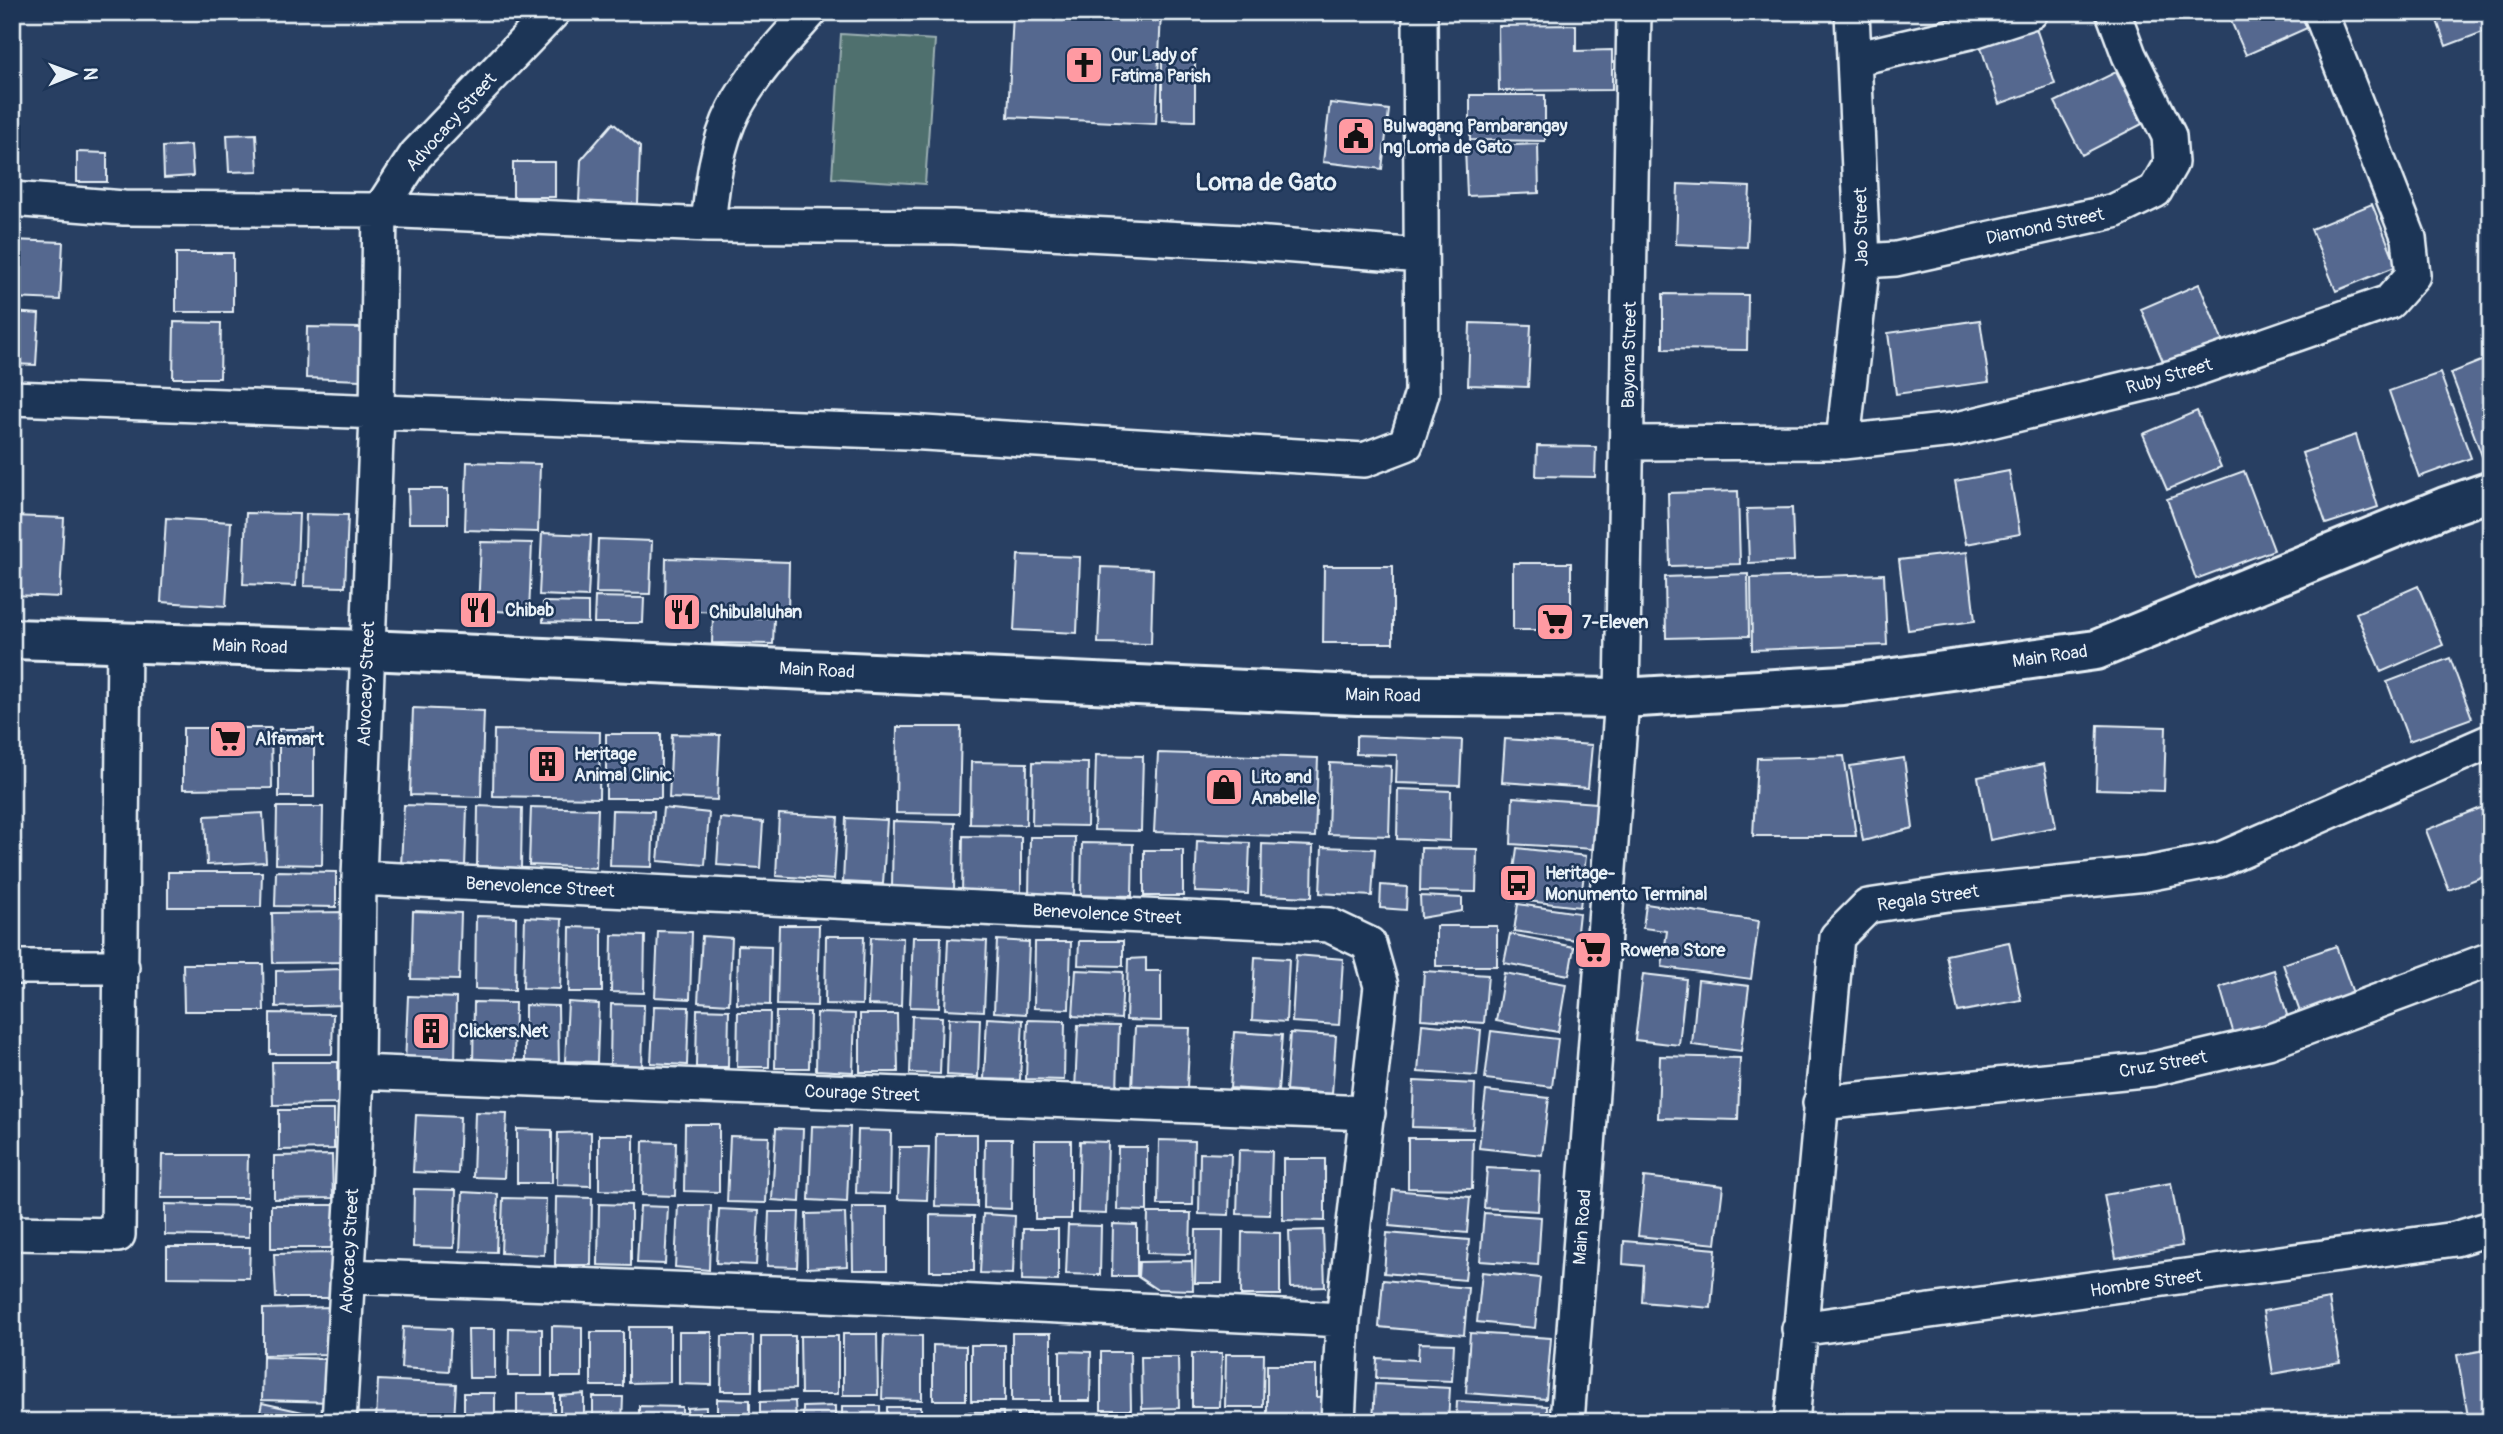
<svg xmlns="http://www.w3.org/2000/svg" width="2503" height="1434" font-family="Pangolin,sans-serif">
<rect width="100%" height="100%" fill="#283f62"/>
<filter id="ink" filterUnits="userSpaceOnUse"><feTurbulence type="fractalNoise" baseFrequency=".0143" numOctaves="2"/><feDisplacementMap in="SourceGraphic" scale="14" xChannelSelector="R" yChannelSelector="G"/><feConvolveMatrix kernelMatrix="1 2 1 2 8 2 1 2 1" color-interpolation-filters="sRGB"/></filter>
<g filter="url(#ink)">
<path fill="#4f6f6e" stroke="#9cb0b3" stroke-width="2" d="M841 34 935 40 925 184 832 178Z"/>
<path fill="#54688f" stroke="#e8f1f8" stroke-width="2" d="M1013 12H1161L1156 124 1008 117Z
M2227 12H2300L2307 28 2246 55Z
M2434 12H2491V29L2446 46Z
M1576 25V51L1612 50V90L1499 91 1498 26Z
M2035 25 2055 84 1999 104 1980 44Z
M1162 56H1195V121L1162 120Z
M2116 72 2142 124 2082 155 2055 102Z
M1470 95H1545V141L1470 140Z
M1330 103 1389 110 1382 169 1323 162Z
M613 123 640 147 638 204 579 202 581 160Z
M256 134 258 171 229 172 227 135Z
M1538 144 1539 193 1467 196 1465 147Z
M191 145 193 176 164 178 163 147Z
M77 152 107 153V182H77Z
M513 162H555V197H513Z
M1678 184 1750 187 1747 247 1676 244Z
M2372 204 2397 266 2336 291 2311 229Z
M12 240 63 242 60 300 12 298Z
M176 253H233V312H176Z
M2199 284 2225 347 2167 371 2141 309Z
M1663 294 1748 295 1747 350 1663 349Z
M12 312 39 314 36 365 12 364Z
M1980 320 1989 382 1896 394 1888 333Z
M174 322 221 323 220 378H173Z
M1470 323 1531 325 1528 387 1468 385Z
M307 327 362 328 361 380 306 378Z
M2491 357V453L2482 456 2451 373Z
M2440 373 2471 458 2419 477 2389 391Z
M2197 411 2221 467 2167 490 2143 434Z
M2356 435 2378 507 2326 524 2302 453Z
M1537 446 1596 447 1595 477 1536 476Z
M467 462 540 464 538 532 465 530Z
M2009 471 2020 534 1966 544 1955 481Z
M2244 471 2274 550 2196 579 2167 499Z
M408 489H448V523H409Z
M1738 491 1740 564 1670 566 1668 493Z
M1792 508 1794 561 1749 563 1747 509Z
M246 513 299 514 296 586 243 584Z
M306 514 348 515 345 587 304 586Z
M12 516 64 518 60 597 12 595Z
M166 518 231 522 226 606 161 602Z
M542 533 591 535 588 597 539 595Z
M598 539 652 541 650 594 596 593Z
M481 542 532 543 529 613 478 610Z
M1967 552 1975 621 1908 630 1899 560Z
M1018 555 1080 557 1077 633 1014 630Z
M666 558 789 562 788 614 665 610Z
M1513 563H1571V630H1513Z
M1324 566H1393V643H1323Z
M1101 567 1153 569 1151 644 1098 643Z
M1748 574 1749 636 1666 638 1665 577Z
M1884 574 1887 645 1752 650 1751 578Z
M2418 586 2443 645 2381 672 2356 613Z
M595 597 644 598 643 623H594Z
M543 602 588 603V623L543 622Z
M713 617 774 618 773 644 712 643Z
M2450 658 2472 718 2409 741 2387 682Z
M413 708 484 711 481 797 410 795Z
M2098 725 2166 727 2164 791 2096 789Z
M897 727H961L959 814 896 813Z
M183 728H271L272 788 183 789Z
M279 729H314V797H279Z
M494 730 600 732 599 798 493 796Z
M606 734H661V798H606Z
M672 734 720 735 717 800 669 798Z
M1356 736 1462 740 1460 785 1396 783 1397 755 1356 754Z
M1505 739 1592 745 1588 788 1502 782Z
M1158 753 1318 758 1315 837 1154 832Z
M1096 755 1143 756 1141 831 1094 830Z
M1844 756 1856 836H1753L1757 758Z
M1904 758 1913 828 1863 841 1850 766Z
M971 762 1027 763 1026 825 970 824Z
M1033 762 1088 763 1087 826 1032 825Z
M1330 763 1391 766 1389 836 1328 834Z
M2044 764 2056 827 1990 840 1978 777Z
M1398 789 1451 791 1450 841 1397 839Z
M1513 797 1597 803 1593 849 1511 844Z
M404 805 467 807 465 867 401 865Z
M2488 805 2491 811V873L2449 890 2426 830Z
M478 806 522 808 521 868 477 866Z
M277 807H323L322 865 276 864Z
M531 807 598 809 596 868 529 865Z
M663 808 709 813 705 865 658 861Z
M612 810 654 811 652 867 610 866Z
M263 813 266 862 207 865 205 816Z
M779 814 838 817 834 880 776 876Z
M720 818 763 822 760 868 717 865Z
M846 818 887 820 883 884 843 882Z
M893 821 955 823 954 890 892 888Z
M963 836 1021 837V894H962Z
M1030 837H1075L1074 897 1029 895Z
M1197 841 1250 843 1248 894 1195 892Z
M1082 843 1133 844 1132 896 1081 895Z
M1262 844 1313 846 1312 897 1261 895Z
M1322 847 1375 849 1372 896 1320 893Z
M1421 848 1477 849 1476 892 1420 891Z
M1517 848 1586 856 1580 907 1510 899Z
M1144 850H1183V896H1144Z
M276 871 336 872V907L275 906Z
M168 872H262L261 907H168Z
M1381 885 1407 887 1406 910 1380 908Z
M1420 896 1462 898V911L1421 918Z
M1518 904 1579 913 1576 940 1514 931Z
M1646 904 1759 921 1751 979 1662 967 1667 931 1643 928Z
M413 911 461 913 459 980 411 979Z
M347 912 348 962 273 963 272 913Z
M476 916 516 917 515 990 475 989Z
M525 917 562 919 560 989 523 988Z
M779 925H819L817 1006 777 1005Z
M1436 926H1497V966H1436Z
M570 927 602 928V992H569Z
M658 931 692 932 690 999 655 997Z
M1510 934 1574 947 1569 975 1504 963Z
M612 935 645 936 644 993 611 992Z
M702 936 732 938 729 1004 698 1002Z
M826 936H864L862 1005 825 1004Z
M871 937 903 938 901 1006 868 1005Z
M913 937H941L939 1008 910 1007Z
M948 939 987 941 984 1011 945 1009Z
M997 940 1029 942 1026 1014 994 1012Z
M1079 941H1123V966L1078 965Z
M1035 942H1071L1069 1009 1034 1008Z
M2009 942 2021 1000 1958 1012 1946 955Z
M738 945 771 946 770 1005 737 1004Z
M2336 946 2354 996 2301 1015 2283 964Z
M1296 955 1343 959 1339 1025 1292 1022Z
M1255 957 1289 959 1286 1022 1252 1020Z
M1146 958V971H1161V1021L1126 1020 1128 959Z
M183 964H263L264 1011H184Z
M342 969 343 1005 276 1007V971Z
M1076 970 1123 972 1121 1019 1073 1016Z
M2274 970 2289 1022 2235 1038 2220 987Z
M1424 971 1488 975 1484 1023 1421 1019Z
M1504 973 1566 984 1558 1032 1496 1021Z
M1643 974 1686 979 1679 1045 1635 1040Z
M1698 980 1749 986 1741 1051 1692 1045Z
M408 996 456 998 455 1066 405 1064Z
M474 1002 515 1003 514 1067 473 1066Z
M568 1002 599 1004 597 1062 565 1061Z
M611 1004 644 1005 642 1066 610 1065Z
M525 1005 558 1006 559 1068H525Z
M654 1006 689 1007 687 1065 651 1063Z
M697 1009 729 1010 728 1067H696Z
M738 1012H770L769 1067H737Z
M776 1012H810L809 1068H775Z
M270 1013 333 1014 332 1054H270Z
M817 1013 855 1014 853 1072 816 1070Z
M860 1014H897L898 1072H860Z
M912 1016 942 1017 940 1074 910 1073Z
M949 1018 980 1019 978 1077 947 1075Z
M987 1018 1023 1020 1020 1080 984 1079Z
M1028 1020 1065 1021 1064 1080 1026 1079Z
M1422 1024 1481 1030 1477 1076 1418 1072Z
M1078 1025 1119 1026 1117 1091 1075 1090Z
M1135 1027 1190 1028 1187 1087 1132 1088Z
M1491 1031 1558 1039 1552 1087 1485 1079Z
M1234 1032 1282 1035 1278 1091 1230 1088Z
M1290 1033 1336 1036 1332 1094 1286 1090Z
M1660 1056 1740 1058 1738 1120 1658 1118Z
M272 1062H338V1104L273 1105Z
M1414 1081 1475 1084 1473 1129 1412 1127Z
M1486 1091 1549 1098 1542 1155 1479 1148Z
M279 1110H334V1149L279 1150Z
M475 1112 507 1113 504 1178 473 1177Z
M416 1115 460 1117 458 1174 413 1172Z
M685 1124H719V1192L684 1191Z
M812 1126 850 1127 847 1202 809 1200Z
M776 1128 803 1129 800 1202 772 1200Z
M517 1129 552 1130V1183H517Z
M858 1130 891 1131 890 1194 856 1193Z
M591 1132V1186L557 1185 558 1133Z
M936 1134H977V1207L935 1206Z
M599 1135H634V1191L599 1190Z
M730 1136 769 1137 766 1203 727 1202Z
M1408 1138H1473L1472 1189 1408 1188Z
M985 1139H1012L1011 1209 984 1208Z
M1035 1140H1071V1219H1035Z
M1159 1140 1194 1141 1193 1205H1158Z
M643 1141 676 1142 675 1196 642 1195Z
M1080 1141 1108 1142 1106 1214 1078 1213Z
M899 1147H929L927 1200 898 1199Z
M1118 1147H1147V1211L1117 1210Z
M1239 1150 1272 1151 1270 1215 1237 1214Z
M1200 1153 1231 1154 1229 1215 1199 1214Z
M162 1155H248L247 1198H161Z
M332 1155 333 1198 274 1199V1156Z
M1283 1159H1325V1221L1283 1220Z
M1487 1168 1540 1171 1538 1211 1484 1208Z
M1644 1177 1723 1186 1716 1244 1638 1236Z
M2171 1183 2182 1246 2116 1258 2104 1195Z
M414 1189 456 1190 454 1248 413 1247Z
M1393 1190 1470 1197 1467 1233 1389 1226Z
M463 1192 498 1194 496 1252 460 1251Z
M556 1197 592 1198 591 1265H555Z
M503 1198 546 1199 544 1255 501 1253Z
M165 1204 249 1206V1237L165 1235Z
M599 1204 631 1205V1266L598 1265Z
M271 1205H335V1248H271Z
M678 1205H711L709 1270 675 1267Z
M640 1206 668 1207 665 1264 637 1263Z
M852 1207H887V1270H853Z
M719 1209 759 1211 756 1265 716 1263Z
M769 1212H799L797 1267 767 1266Z
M845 1213 847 1266 807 1268 806 1214Z
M1148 1213H1191L1190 1254 1147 1253Z
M1484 1213 1541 1217 1538 1265 1480 1261Z
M983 1214 1015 1216 1013 1274 980 1273Z
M930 1215 974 1216V1271H930Z
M1113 1224 1137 1225V1276H1112Z
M1068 1225 1101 1226 1100 1275 1066 1274Z
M1023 1229H1058V1281L1022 1280Z
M1196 1230H1223L1222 1283H1195Z
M1323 1230 1325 1287 1291 1288 1289 1231Z
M1242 1232 1280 1233V1295H1241Z
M1387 1233 1469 1240 1465 1280 1384 1273Z
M1624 1241 1716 1249 1711 1308 1642 1302 1644 1266 1623 1264Z
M167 1247H250L249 1278 167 1277Z
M332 1253 331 1298H276L274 1254Z
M1192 1261 1193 1290 1156 1289 1138 1277 1139 1262Z
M1482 1272 1540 1278 1535 1328 1477 1322Z
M1383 1280 1468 1288 1464 1335 1379 1327Z
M2329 1299 2340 1362 2273 1374 2263 1311Z
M331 1307 332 1354 263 1355V1309Z
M552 1326 582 1327V1377H552Z
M403 1327 451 1329 449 1371 401 1368Z
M629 1327H670V1382L629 1383Z
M509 1328 542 1329V1376H508Z
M468 1329H495V1378H469Z
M591 1332H623V1386H591Z
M679 1332H712V1385L679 1384Z
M1012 1333H1051V1401H1012Z
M1470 1333 1551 1338 1546 1399 1466 1393Z
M843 1334H877L878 1395H843Z
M884 1335 922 1336V1400L882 1399Z
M722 1336H753L752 1391H721Z
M761 1336H795V1389L761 1390Z
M800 1336H838V1394H801Z
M1419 1343 1454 1344 1452 1381 1376 1378 1377 1358 1418 1360Z
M933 1345 966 1346V1400H933Z
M971 1345H1005V1401H971Z
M2491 1349V1422H2469L2457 1355Z
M1060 1351 1091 1352 1090 1401H1060Z
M1101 1352H1130L1131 1410H1101Z
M1192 1353H1222L1220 1407H1192Z
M1226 1354H1264L1263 1407H1225Z
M263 1357 333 1359 331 1402 262 1400Z
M1141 1357H1178L1179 1408 1142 1409Z
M1267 1365H1316V1397L1335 1396V1420L1267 1419Z
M378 1380 456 1384 454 1422H376Z
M1375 1384 1450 1388 1448 1422H1373Z
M464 1393H495V1422H464Z
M517 1394H554V1422H517Z
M584 1394V1422H560V1396Z
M593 1397H623L622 1422H593Z
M717 1399 750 1400V1422H717Z
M795 1401 796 1422H760V1402Z
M1457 1401 1547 1406V1422H1456Z
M262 1403 330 1418 329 1422H258Z
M639 1406 682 1407V1422H639Z
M835 1406V1422H803V1407Z
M842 1406H880V1422H842Z
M706 1407V1422H687V1408Z
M887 1407H921V1422H887Z
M933 1412H963V1422H933Z
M969 1412H1003V1422H970Z
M1051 1413V1422H1018V1414Z
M1057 1418 1093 1419V1422H1057Z"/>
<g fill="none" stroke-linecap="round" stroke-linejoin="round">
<defs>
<path id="street" d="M1854 59 1970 32 2031 12
M12 199 124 208 380 210 708 225 953 227 1242 242 1421 256
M708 225C712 187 716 145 734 110 753 73 783 43 810 12
M1863 261 1896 259 2114 211 2155 191 2171 163 2169 136 2129 55 2113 12
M12 398 908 432 1364 460 1406 444 1422 393 1420 12
M1843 442 1863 261 1852 12
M1628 443 1843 442 1953 430 2173 377 2389 302 2413 275 2409 238 2320 12
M359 878 1329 925 1369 944 1381 986 1343 1320 1338 1422
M12 967H122
M357 1072 1368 1113
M1820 1103 2153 1069 2268 1042 2491 959
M12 1233 118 1235 124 641
M347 1276 875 1297 1343 1320
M1799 1329 2455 1239 2491 1228
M339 1422 352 1202 357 1072 359 878 377 414 380 210 416 155 553 12
M1567 1422 1622 698 1634 12
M1792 1422 1837 937 1868 906 1948 894 2146 874 2219 860 2491 741"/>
<path id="secondary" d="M12 639 367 650 1358 695 1622 698 1843 685 2096 650 2445 507 2491 491"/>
</defs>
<use href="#street" stroke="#e8f1f8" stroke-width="38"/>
<use href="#secondary" stroke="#e8f1f8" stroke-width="44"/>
<use href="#street" stroke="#1d3557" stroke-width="33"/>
<use href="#secondary" stroke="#1d3557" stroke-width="38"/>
</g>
</g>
<defs>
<symbol id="church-square" viewBox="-11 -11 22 22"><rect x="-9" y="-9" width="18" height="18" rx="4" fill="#ff9aa2" stroke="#1d3557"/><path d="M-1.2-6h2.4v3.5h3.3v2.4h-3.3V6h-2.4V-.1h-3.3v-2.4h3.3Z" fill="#111"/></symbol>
<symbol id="civic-square" viewBox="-11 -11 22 22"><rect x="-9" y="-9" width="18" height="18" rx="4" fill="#ff9aa2" stroke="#1d3557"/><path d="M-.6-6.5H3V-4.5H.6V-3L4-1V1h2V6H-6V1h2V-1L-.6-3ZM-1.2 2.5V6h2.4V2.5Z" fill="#111"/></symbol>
<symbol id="restaurant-square" viewBox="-11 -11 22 22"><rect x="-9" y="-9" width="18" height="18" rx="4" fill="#ff9aa2" stroke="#1d3557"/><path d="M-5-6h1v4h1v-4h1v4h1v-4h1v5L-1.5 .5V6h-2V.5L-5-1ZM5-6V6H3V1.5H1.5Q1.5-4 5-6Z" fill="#111"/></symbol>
<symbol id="supermarket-square" viewBox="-11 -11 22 22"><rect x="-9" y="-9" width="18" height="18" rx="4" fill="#ff9aa2" stroke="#1d3557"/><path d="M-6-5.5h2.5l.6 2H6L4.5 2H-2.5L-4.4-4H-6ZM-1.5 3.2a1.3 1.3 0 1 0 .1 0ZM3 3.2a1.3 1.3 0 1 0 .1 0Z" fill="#111"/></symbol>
<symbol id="building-square" viewBox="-11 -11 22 22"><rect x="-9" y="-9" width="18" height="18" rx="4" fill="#ff9aa2" stroke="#1d3557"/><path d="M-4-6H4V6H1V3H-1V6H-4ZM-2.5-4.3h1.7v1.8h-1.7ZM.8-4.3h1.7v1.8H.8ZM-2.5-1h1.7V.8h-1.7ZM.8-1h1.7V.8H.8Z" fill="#111"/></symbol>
<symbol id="shop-square" viewBox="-11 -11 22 22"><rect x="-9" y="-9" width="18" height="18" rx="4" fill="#ff9aa2" stroke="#1d3557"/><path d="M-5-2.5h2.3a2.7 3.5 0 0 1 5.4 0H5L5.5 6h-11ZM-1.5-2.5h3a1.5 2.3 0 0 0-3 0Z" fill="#111"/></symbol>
<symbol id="bus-square" viewBox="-11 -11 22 22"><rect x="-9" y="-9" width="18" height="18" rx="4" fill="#ff9aa2" stroke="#1d3557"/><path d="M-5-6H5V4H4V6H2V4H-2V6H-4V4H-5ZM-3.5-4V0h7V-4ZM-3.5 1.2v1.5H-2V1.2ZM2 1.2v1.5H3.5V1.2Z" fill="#111"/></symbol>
</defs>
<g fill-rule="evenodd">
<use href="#church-square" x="1062" y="43" width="44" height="44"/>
<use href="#civic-square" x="1334" y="114" width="44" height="44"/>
<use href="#restaurant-square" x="456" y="588" width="44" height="44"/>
<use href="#restaurant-square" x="660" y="590" width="44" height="44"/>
<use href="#supermarket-square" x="1533" y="600" width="44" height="44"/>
<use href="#supermarket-square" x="206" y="717" width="44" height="44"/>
<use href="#building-square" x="525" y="742" width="44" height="44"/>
<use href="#shop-square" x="1202" y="765" width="44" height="44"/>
<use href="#bus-square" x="1496" y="861" width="44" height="44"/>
<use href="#supermarket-square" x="1571" y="928" width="44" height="44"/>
<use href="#building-square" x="409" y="1009" width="44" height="44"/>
</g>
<g text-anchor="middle" stroke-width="5" stroke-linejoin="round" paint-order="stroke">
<g font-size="18" font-weight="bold" fill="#e8f1f8" stroke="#1d3557" text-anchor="start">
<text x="1111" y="61">Our Lady of<tspan x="1111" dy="21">Fatima Parish</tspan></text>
<text x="1383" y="132">Bulwagang Pambarangay<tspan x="1383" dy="21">ng Loma de Gato</tspan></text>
<text x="505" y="616">Chibab</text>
<text x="709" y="618">Chibulaluhan</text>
<text x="1582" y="628">7-Eleven</text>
<text x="255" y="745">Alfamart</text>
<text x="574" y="760">Heritage<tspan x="574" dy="21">Animal Clinic</tspan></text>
<text x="1251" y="783">Lito and<tspan x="1251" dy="21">Anabelle</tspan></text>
<text x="1545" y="879">Heritage-<tspan x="1545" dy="21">Monumento Terminal</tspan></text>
<text x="1620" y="956">Rowena Store</text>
<text x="458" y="1037">Clickers.Net</text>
</g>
<g font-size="18" fill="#e8f1f8" stroke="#1d3557">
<text transform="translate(451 122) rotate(-48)" y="6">Advocacy Street</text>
<text transform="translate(2045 226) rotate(-12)" y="6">Diamond Street</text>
<text transform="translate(1861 227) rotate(-91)" y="6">Jao Street</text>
<text transform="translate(1629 355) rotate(-89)" y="6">Bayona Street</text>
<text transform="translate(2169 376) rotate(-16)" y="6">Ruby Street</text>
<text transform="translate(250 646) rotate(2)" y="6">Main Road</text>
<text transform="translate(2050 656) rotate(-8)" y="6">Main Road</text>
<text transform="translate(817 670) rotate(3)" y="6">Main Road</text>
<text transform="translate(366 684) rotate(-88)" y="6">Advocacy Street</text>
<text transform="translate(1383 695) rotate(1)" y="6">Main Road</text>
<text transform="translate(540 887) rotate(3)" y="6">Benevolence Street</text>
<text transform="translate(1928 898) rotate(-8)" y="6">Regala Street</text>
<text transform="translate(1107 914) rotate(3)" y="6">Benevolence Street</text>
<text transform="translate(2163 1064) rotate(-10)" y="6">Cruz Street</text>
<text transform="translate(862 1093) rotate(2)" y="6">Courage Street</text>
<text transform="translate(1582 1227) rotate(-86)" y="6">Main Road</text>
<text transform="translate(349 1251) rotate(-87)" y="6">Advocacy Street</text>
<text transform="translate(2146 1283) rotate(-8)" y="6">Hombre Street</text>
</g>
<g font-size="24" font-weight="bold" fill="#e8f1f8" stroke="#1d3557">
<text x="1266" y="190">Loma de Gato</text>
</g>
</g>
<rect width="2503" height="1434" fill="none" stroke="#1d3557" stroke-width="42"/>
<rect x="21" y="21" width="2461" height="1392" fill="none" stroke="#e8f1f8" stroke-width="2.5" filter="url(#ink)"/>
<g transform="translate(74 74) rotate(89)" stroke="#1d3557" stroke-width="5" paint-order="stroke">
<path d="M0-5L12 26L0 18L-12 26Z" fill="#e8f1f8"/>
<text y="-10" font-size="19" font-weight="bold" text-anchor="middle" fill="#e8f1f8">N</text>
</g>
</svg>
